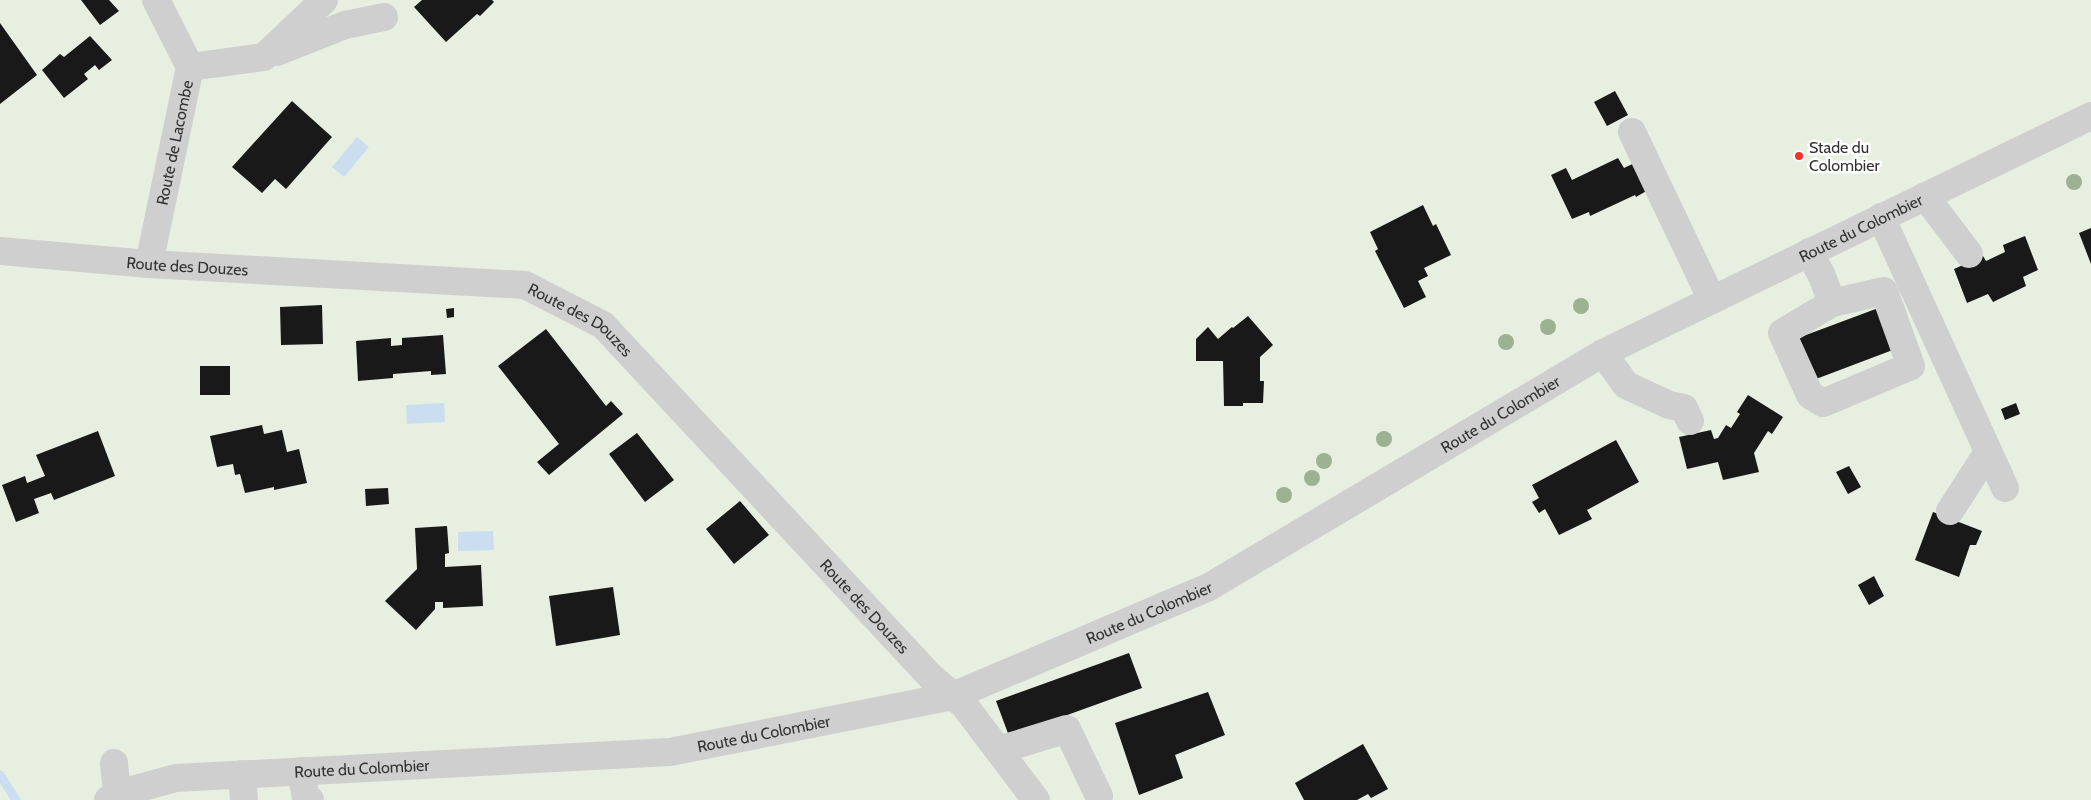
<svg xmlns="http://www.w3.org/2000/svg" width="2091" height="800" font-family="Cabin,sans-serif">
<rect width="100%" height="100%" fill="#fff"/>
<path fill="#e6efe0" d="M0 0H2091V800H0Z"/>
<path fill="#cbdef0" d="M357 137 369 147 344 177 332 167Z
M444 403 445 422 407 424 406 405Z
M493 531 494 550 458 551V532Z"/>
<g fill="none" stroke-linecap="round" stroke-linejoin="round">
<path stroke="#cbdef0" stroke-width="9" d="M0 775 16 800"/>
</g>
<path fill="#191919" d="M81 0H109L119 11 100 25Z
M422 0H492L494 2 480 16 477 14 446 42 414 7Z
M0 23 37 75 0 104Z
M90 36 112 60 99 70 95 65 84 74 88 79 64 98 42 70 60 54 64 57Z
M1615 91 1628 115 1607 126 1594 102Z
M292 101 332 137 286 189 275 179 262 193 232 167Z
M1618 158 1624 168 1641 160 1655 186 1636 197 1635 195 1590 216 1589 212 1572 219 1551 175 1566 168 1572 180Z
M1423 205 1433 226 1436 224 1451 255 1424 268 1428 276 1418 281 1426 297 1404 308 1375 251 1378 249 1370 232Z
M2091 228V264L2079 233Z
M2025 236 2038 270 2023 277 2026 286 1993 302 1988 294 1967 303 1954 269 1983 256 1986 261 2005 252 2003 245Z
M322 305 323 344 281 345 280 307Z
M1881 307 1898 348 1816 379 1798 338Z
M454 308V317L447 318 446 309Z
M1248 316 1273 345 1260 357V381H1264L1263 403H1243V406H1224L1223 361H1196V339L1208 327 1218 339 1232 327 1233 328Z
M546 329 606 406 611 401 623 414 549 475 537 462 559 444 498 366Z
M443 335 446 374 431 375V371L393 374V378L358 381 356 341 391 338V346L402 345V338Z
M200 366H230V395H200Z
M1748 395 1783 417 1772 434 1768 431 1754 453 1759 472 1723 480 1718 462 1687 469 1679 437 1711 430 1714 439 1718 438 1726 425 1731 428 1740 414 1737 412Z
M2016 403 2020 414 2005 420 2001 409Z
M262 425 264 434 282 430 287 452 299 449 307 483 274 490V487L245 493 240 474 235 475 233 464 217 467 210 436Z
M98 431 115 476 54 500 51 493 34 499 39 513 16 522 2 485 25 476 27 483 45 476 36 455Z
M637 433 674 480 645 502 609 454Z
M1616 440 1639 482 1587 510 1592 519 1559 535 1545 509 1539 513 1532 502 1539 498 1532 485Z
M1849 466 1861 487 1848 494 1836 472Z
M388 488 389 504 366 506 365 489Z
M740 501 769 535 734 564 706 529Z
M1933 512 1982 531 1976 545H1970L1959 577 1915 560Z
M447 526 449 553 445 554V567L481 565 483 606 443 608V602H435V609L416 630 385 601 417 569 415 528Z
M1874 576 1884 596 1869 605 1858 585Z
M613 587 620 635 556 646 549 596Z
M1129 653 1142 688 1009 736 996 701Z
M1208 692 1225 735 1175 755 1183 778 1139 795 1115 723Z
M1363 744 1388 789 1371 798 1368 794 1357 800H1304L1295 783Z"/>
<g fill="none" stroke-linecap="round" stroke-linejoin="round">
<g stroke="#cfcfcf" stroke-width="28">
<path d="M277 52 345 25 384 17"/>
<path d="M190 67 264 57 324 0"/>
<path d="M1632 132 1712 300"/>
<path d="M1925 196 1969 254"/>
<path d="M1881 217 2005 488"/>
<path id="s1" d="M0 251 149 264 525 285 603 325 931 677 964 705 1036 800"/>
<path d="M1809 252 1822 276 1832 303 1782 333 1810 395 1823 403 1911 366 1884 291 1832 303"/>
<path id="s2" d="M149 264 190 67 156 0"/>
<path d="M1603 353 1626 385 1669 405 1684 408 1690 421"/>
<path d="M1950 511 1988 452"/>
<path d="M999 750 1067 729 1099 796"/>
<path d="M114 763 117 794"/>
<path d="M301 771 306 798 310 800"/>
<path d="M242 774 244 800"/>
<path id="s3" d="M108 800 117 794 176 778 670 752 953 696 1209 587 1603 353 2091 116"/>
</g>
</g>
<g fill="#9eb293">
<circle cx="2074" cy="182" r="8"/>
<circle cx="1581" cy="306" r="8"/>
<circle cx="1548" cy="327" r="8"/>
<circle cx="1506" cy="342" r="8"/>
<circle cx="1384" cy="439" r="8"/>
<circle cx="1324" cy="461" r="8"/>
<circle cx="1312" cy="478" r="8"/>
<circle cx="1284" cy="495" r="8"/>
</g>
<circle fill="#f43129" stroke="#fff" stroke-width="2" cx="1799" cy="156" r="5"/>
<g text-anchor="middle" stroke-width="5" stroke-linejoin="round" paint-order="stroke">
<g font-size="16" fill="#323232" stroke="#fff">
<text dy="6" stroke="none"><textPath href="#s2" startOffset="124">Route de Lacombe</textPath></text>
<text dy="6" stroke="none"><textPath href="#s3" startOffset="1878">Route du Colombier</textPath></text>
<text dy="6" stroke="none"><textPath href="#s1" startOffset="188">Route des Douzes</textPath></text>
<text dy="6" stroke="none"><textPath href="#s1" startOffset="592">Route des Douzes</textPath></text>
<text dy="6" stroke="none"><textPath href="#s3" startOffset="1472">Route du Colombier</textPath></text>
<text dy="6" stroke="none"><textPath href="#s1" startOffset="998">Route des Douzes</textPath></text>
<text dy="6" stroke="none"><textPath href="#s3" startOffset="1068">Route du Colombier</textPath></text>
<text dy="6" stroke="none"><textPath href="#s3" startOffset="662">Route du Colombier</textPath></text>
<text dy="6" stroke="none"><textPath href="#s3" startOffset="258">Route du Colombier</textPath></text>
</g>
<g font-size="16" fill="#323232" stroke="#fff" text-anchor="start">
<text x="1809" y="153">Stade du<tspan x="1809" dy="18">Colombier</tspan></text>
</g>
</g>
</svg>
